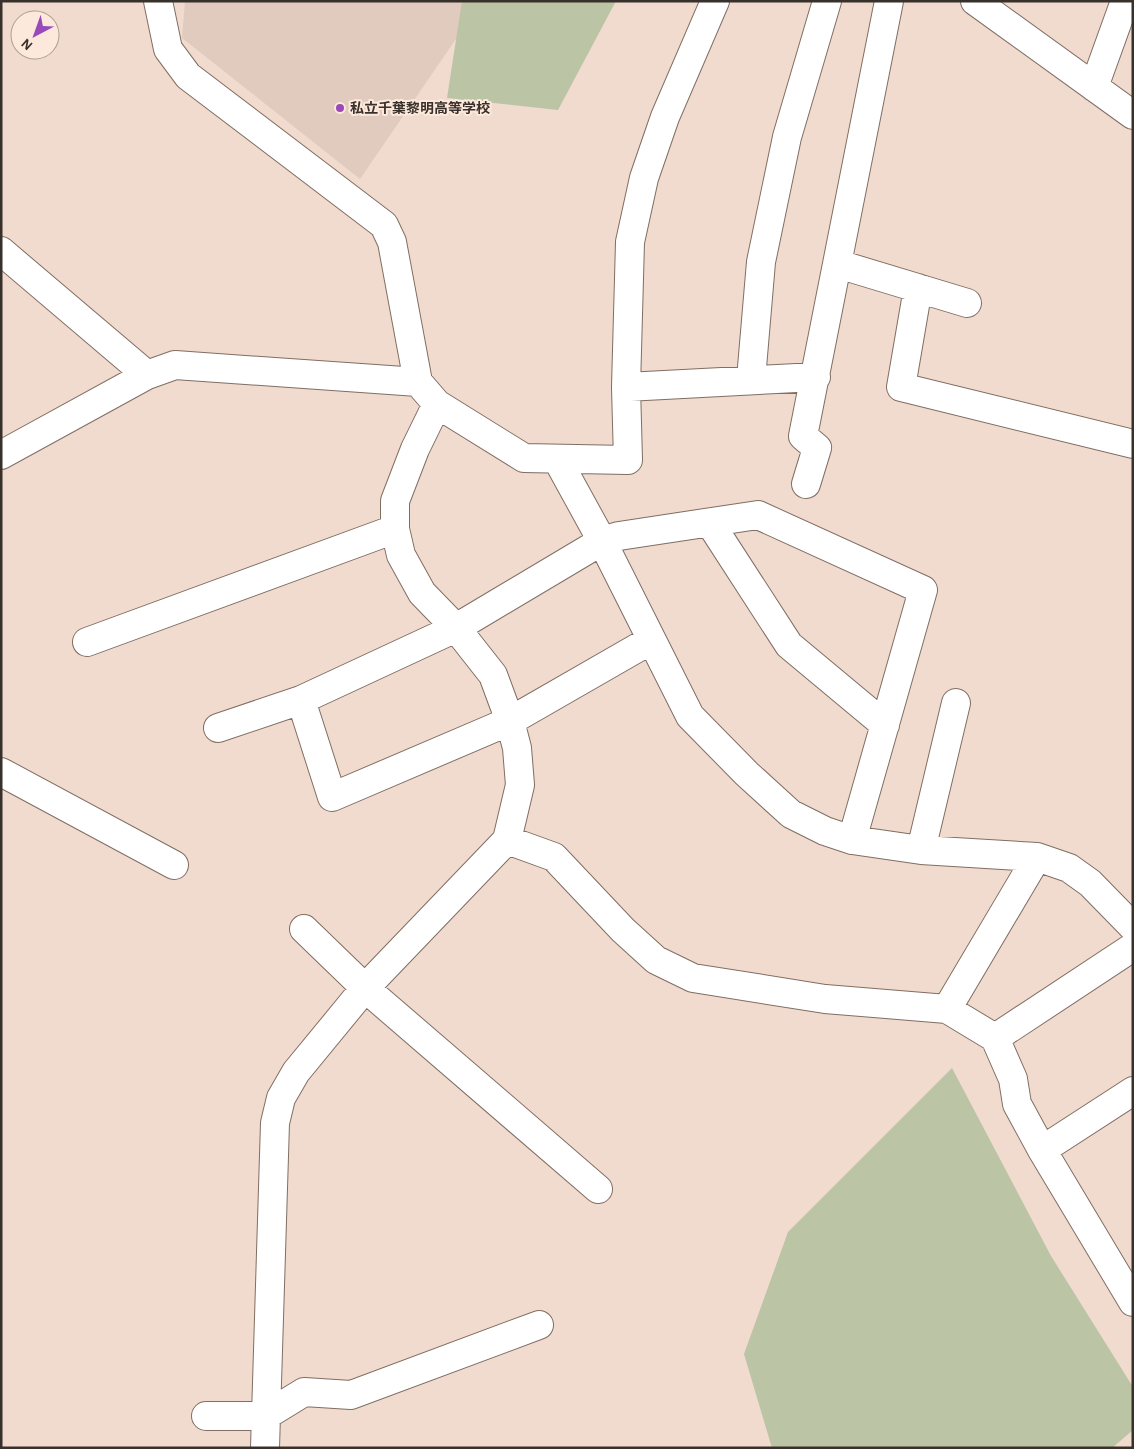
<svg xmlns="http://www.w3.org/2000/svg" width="1134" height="1449" font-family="'Alegreya Sans','Noto Sans JP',sans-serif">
<rect width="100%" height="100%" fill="#f0dbce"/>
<path fill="#e0cbbe" d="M185 1H482L360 179 182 38Z"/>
<path fill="#bbc4a5" d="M462 1H616L558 110 447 98Z
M952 1068 1051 1256 1133 1387V1430L1112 1448H772L744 1354 788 1232Z"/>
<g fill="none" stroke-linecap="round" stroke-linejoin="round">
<defs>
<path id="minor" d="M158 1 168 49 188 76 384 225 392 242 418 382
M975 1 1133 115
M1094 87 1125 1
M1 251 147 375
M838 264 967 303
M918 288 901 387 1133 444
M751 379 761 262 787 137 827 1
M626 387 816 377
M1 455 147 375 175 365 418 382 437 404 524 458 628 460 626 387 630 242 644 178 665 117 715 1
M557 459 602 541 690 716 747 774 791 814 825 831 852 840 921 850 1037 857 1069 868 1090 883 1133 927
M806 484 817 448 803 436 889 1
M710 523 789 645 885 725
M87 642 395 529
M301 700 332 797 510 721 651 640
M218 728 301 700 456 628 602 541 619 536 758 515 923 590 852 840
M1 772 174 865
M507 840 554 857 623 930 656 960 693 978 825 999 947 1009 995 1038 1013 1079 1017 1104 1042 1150 1133 1302
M921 850 956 703
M304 929 365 988 598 1189
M947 1009 1037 857
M995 1038 1133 947
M1042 1150 1133 1091
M206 1416H265L304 1392 351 1395 539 1325
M265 1448 275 1123 281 1098 296 1072 365 988 507 840 520 785 517 748 510 721 493 675 456 628 422 593 401 555 395 529V501L415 449 437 404"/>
</defs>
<use href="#minor" stroke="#806e63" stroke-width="30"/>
<use href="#minor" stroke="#fff" stroke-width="28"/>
</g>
<circle fill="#9949b9" stroke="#fde9db" stroke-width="2" cx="340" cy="108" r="5"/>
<g text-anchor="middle" stroke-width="4" stroke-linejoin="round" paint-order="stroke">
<g font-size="14" font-weight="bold" fill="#38302b" stroke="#fde9db" text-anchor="start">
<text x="350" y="113">私立千葉黎明高等学校</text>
</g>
</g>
<rect width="1134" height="1449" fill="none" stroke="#38302b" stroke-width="5"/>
<g transform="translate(35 35) rotate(221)"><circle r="24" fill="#fde9db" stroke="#ae9f95"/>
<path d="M0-4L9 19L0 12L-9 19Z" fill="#9949b9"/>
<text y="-8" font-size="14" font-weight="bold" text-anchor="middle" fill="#38302b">N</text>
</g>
</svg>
